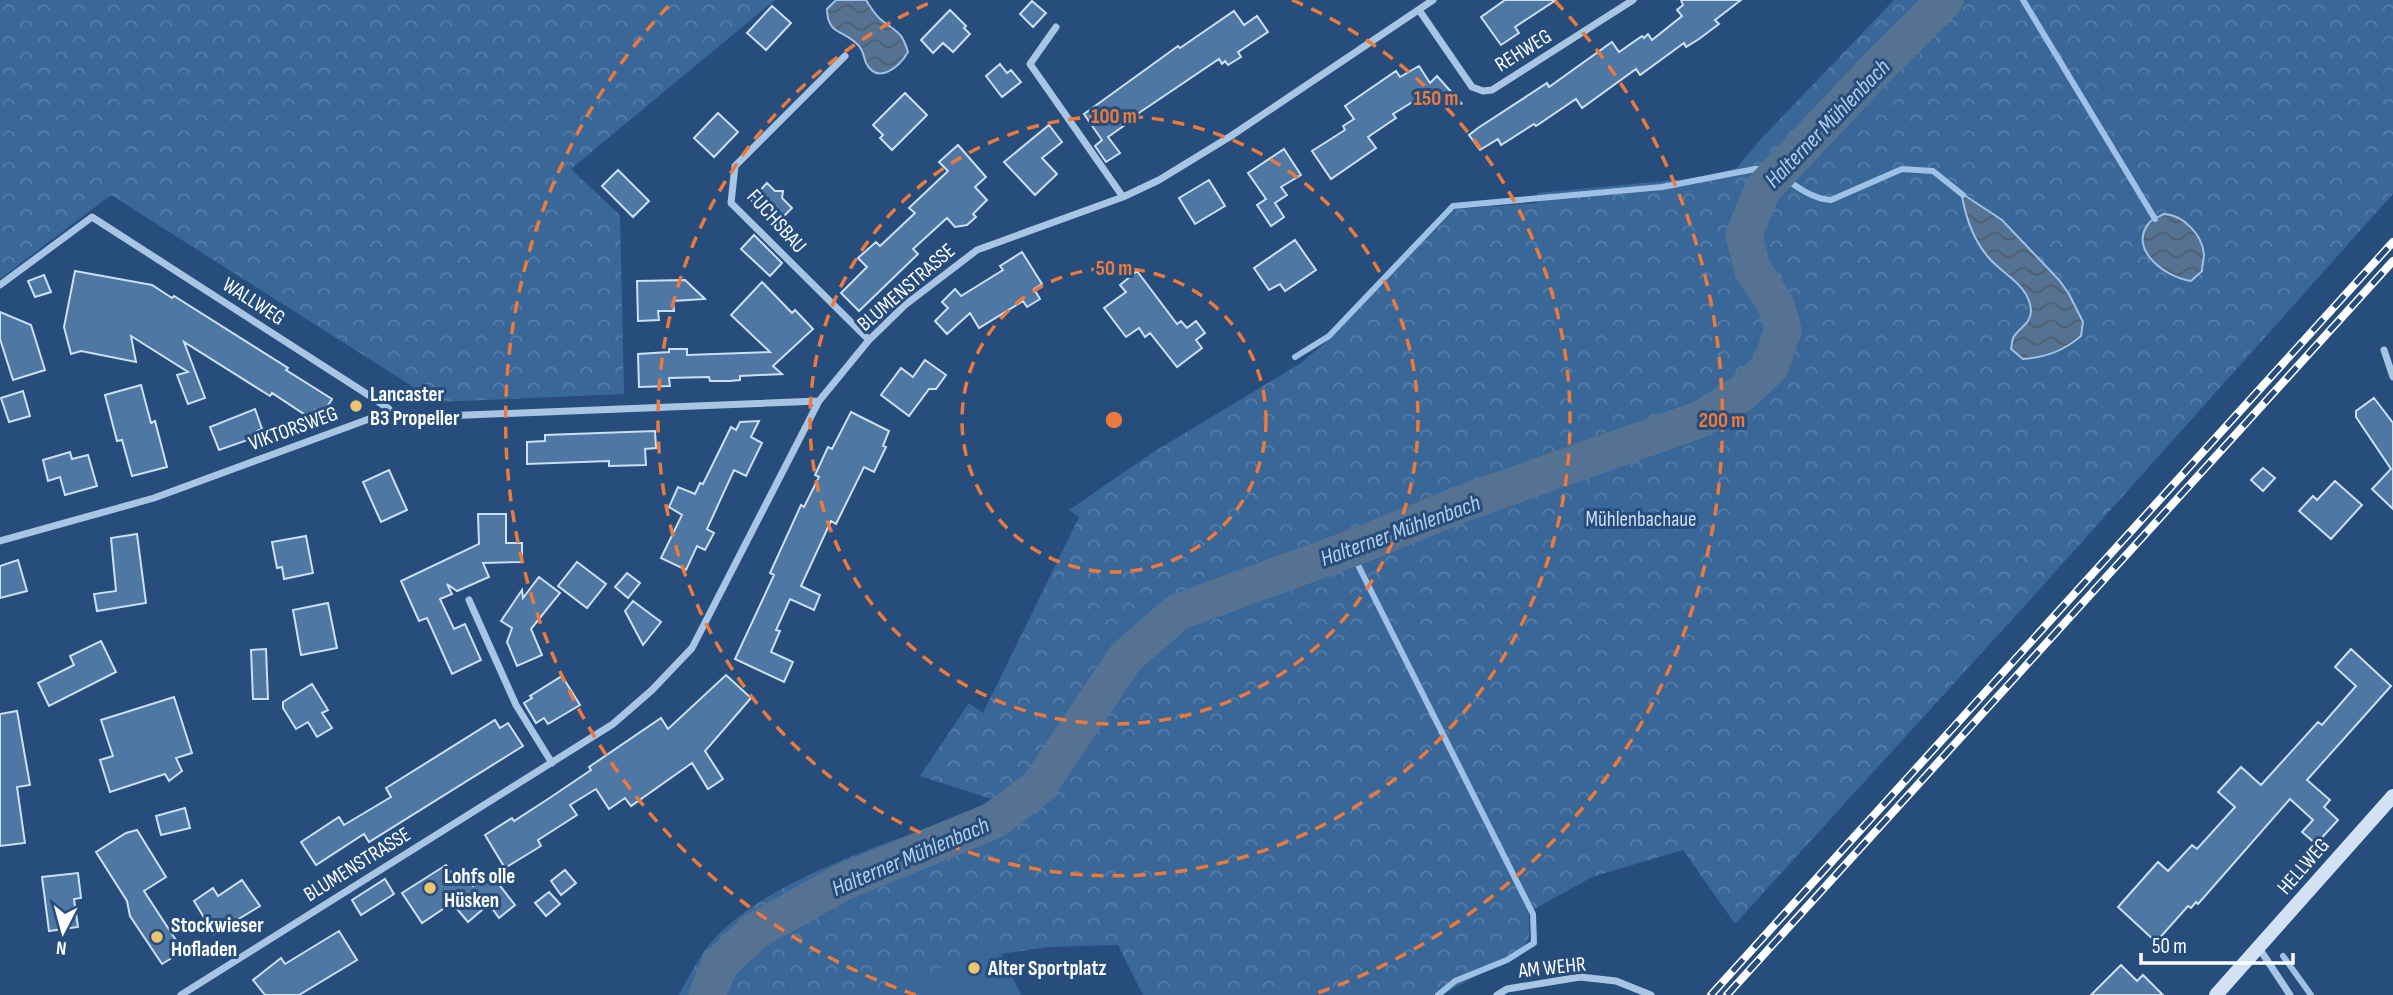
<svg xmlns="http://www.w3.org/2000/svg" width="2393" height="995" font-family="'Sofia Sans Condensed',sans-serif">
<defs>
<pattern id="forest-crowns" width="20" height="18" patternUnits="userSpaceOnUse" patternTransform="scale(1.75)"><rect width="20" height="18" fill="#396798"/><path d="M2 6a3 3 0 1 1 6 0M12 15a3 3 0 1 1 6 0" fill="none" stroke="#577ea7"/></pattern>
<pattern id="water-waves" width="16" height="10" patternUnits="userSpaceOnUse" patternTransform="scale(1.75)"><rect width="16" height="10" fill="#567293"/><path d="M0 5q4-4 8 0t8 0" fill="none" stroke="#505d6c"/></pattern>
</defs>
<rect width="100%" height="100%" fill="#264d7b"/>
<path fill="url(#forest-crowns)" d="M0 0H775L571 169 620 215 624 394 437 402 111 195 0 279Z
M1894 0H2393V194L2039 590 1735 924 1683 850 1592 877 1529 912V938L1523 950 1442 995H1143L1118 945 1049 947 1000 954 906 995H679C688 978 697 960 709 945 750 894 842 859 903 837 933 826 965 817 991 799L920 776 969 703 983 713 1079 517 1069 510 1155 451 1301 363 1333 336 1455 209 1537 203V193L1696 178 1737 168 1758 142Z"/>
<path fill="#396798" d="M995 941 1021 995H887Z"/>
<path fill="url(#water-waves)" stroke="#9ec1e5" stroke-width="2" d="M836 0H866C871 8 876 17 884 22 899 33 902 33 908 52 900 66 878 86 866 63 863 56 864 50 857 44 843 30 827 34 827 9Z
M1964 195 2002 220 2059 280 2069 294 2083 322 2081 336C2063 351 2047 357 2023 359L2011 349C2012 345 2012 341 2013 338 2018 328 2031 324 2031 311 2030 285 2002 274 1988 257 1973 239 1966 219 1962 196Z
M2164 214C2183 215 2202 234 2204 254 2204 259 2202 266 2202 271L2191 281C2167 278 2127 250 2149 223 2152 219 2160 216 2164 214Z"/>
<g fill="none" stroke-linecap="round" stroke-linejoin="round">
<path stroke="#9ec1e5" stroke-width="6" d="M2023 0 2155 219
M1778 173C1793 184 1811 199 1831 200L1902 169 1933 171 1963 195
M1295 357 1329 336 1453 206 1662 187 1755 169 1783 168
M1350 549 1533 914 1534 943 1507 960 1455 981 1438 995
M2283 956 2311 995"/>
<path stroke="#567293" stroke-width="37" d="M707 995 720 964 755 931 843 882 995 820 1039 786 1126 657 1178 612 1350 549 1464 503 1701 419 1742 393 1770 367 1783 330 1776 305 1752 268 1744 235 1762 190 1875 70 1945 0"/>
</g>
<path fill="#4e77a3" stroke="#ccdff3" stroke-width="2" d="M1505 0H1556L1515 27 1519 33 1501 45 1481 17Z
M1681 0H1741L1715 20 1719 24 1699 39 1686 47 1684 43 1640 75 1636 69 1582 108 1576 99 1536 126 1534 124 1501 145 1498 139 1480 150 1469 135 1478 128 1547 83 1549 87 1612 42 1619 52 1642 36 1644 38 1648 34 1652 40 1682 16 1677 10 1683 5Z
M1032 1 1046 13 1033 27 1020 14Z
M772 6 791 23 766 50 747 33Z
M950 10 966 26 964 28 970 34 953 52 943 43 933 53 921 40Z
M1234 11 1244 25 1257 16 1268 32 1238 52 1241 57 1228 65 1225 61 1222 64 1219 59 1124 123 1125 125 1108 137 1120 153 1106 162 1095 146 1102 140 1084 114 1178 46 1180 48Z
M1000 64 1007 73 1011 70 1021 82 1002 97 986 76Z
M1419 66 1430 83 1437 76 1462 104 1429 92 1393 114 1396 118 1368 137 1376 148 1331 179 1312 151 1345 130 1343 126 1354 119 1345 106 1396 71 1400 77Z
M905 93 927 115 892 150 880 138 883 135 873 125Z
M718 113 738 132 714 157 694 138Z
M1049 125 1062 142 1042 158 1057 174 1035 195 1004 162Z
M958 145 986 177 975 187 987 200 973 214 976 217 967 225 955 227 947 218 913 249 918 254 859 311 841 293 867 267 858 258 876 242 880 246 915 213 909 208 948 171 939 162Z
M1284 149 1301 175 1281 187 1287 195 1275 203 1284 217 1271 226 1257 205 1266 199 1248 173Z
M618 170 649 201 633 217 602 186Z
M1209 180 1225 206 1195 224 1179 198Z
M767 183 775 191H783L782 198 792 208 778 222 764 212 751 200Z
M754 235 782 263 770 276 741 249Z
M1295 240 1316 270 1285 291 1280 284 1269 290 1254 268Z
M1022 252 1042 284 1034 289 1040 299 1027 307 1023 301 979 328 970 313 947 334 935 321 948 308 942 302 955 289 961 296 1003 270 1000 266Z
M75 271 152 285 172 298 174 296 288 368 286 370 332 399 322 415 315 410 310 418 272 393 270 396 184 342 205 398 188 404 177 375 188 372 131 336 136 362 81 351 71 354 64 327Z
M1137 271 1177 324 1181 321 1187 328 1196 321 1205 333 1196 340 1202 348 1177 367 1150 333 1145 337 1139 328 1126 337 1104 308 1126 292 1120 285Z
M44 275 51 292 35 297 28 281Z
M685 280 705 299 673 301 674 311H658L659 320 638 321 637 281Z
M762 282 792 313 795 310 813 329 773 366 782 374 740 376V380L730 381H710L709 377 669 378 670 386 639 387 638 354 669 352V349H687V355L770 352 731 315Z
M0 312 31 325 45 370 13 380 0 339Z
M925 360 946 375 936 389H929L909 416 881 395 901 368 913 377Z
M141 385 151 423 155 421 167 467 132 476 122 440 117 441 105 395Z
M23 391 30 416 9 422 1 398Z
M2374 398 2393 423V509L2372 489 2391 469 2356 417V411Z
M255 409 262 429 257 431 259 436 219 450 210 427Z
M851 412 889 431 883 446 886 447 874 472 864 467 836 524 831 521 801 586 820 595 814 610 790 599 776 630 780 631 771 652 793 662 784 682 735 659 774 575 770 573 801 505 804 507 819 477 815 475 828 447 832 449Z
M759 421 751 437 762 443 746 476 734 470 707 529 714 533 705 550 697 546 686 570 661 558 682 515 669 507 678 487 695 494 700 483 703 484 731 427 736 430 740 422Z
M655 431 656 448 645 449 646 465 609 466V461L527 464V442L545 441V435Z
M70 452 72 459 88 455 97 486 65 495 60 477 48 481 43 460Z
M2263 468 2275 478 2263 491 2251 480Z
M389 470 407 510 381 522 363 482Z
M2335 481 2362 505 2331 539 2299 511 2313 496 2317 500Z
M478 514H506V543H522V562L483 563 489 577 457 591 447 584 452 594 440 599 454 629 465 624 481 660 452 674 427 618 419 621 401 581 479 544Z
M137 534 146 603 97 611 94 594 116 591 111 538Z
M306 536 313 573 284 579 282 567 277 568 272 542Z
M18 560 27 591 0 598V566Z
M577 562 606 584 587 608 558 586Z
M627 573 640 583 628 598 615 587Z
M539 577 560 593 531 629 542 655 517 666 507 642 512 628 501 621 522 590 523 598Z
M633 601 661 622 643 645 625 611Z
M328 603 337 648 301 655 293 610Z
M101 641 116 672 49 706 38 683 74 665 70 656Z
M266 649 268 699H253L251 650Z
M2351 649 2391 686 2307 780 2330 800 2324 807 2338 820 2316 844 2302 832 2313 820 2290 799 2198 904 2196 902 2191 908 2188 906 2156 942 2118 907 2158 862 2168 871 2192 845 2197 849 2235 807 2218 792 2241 767 2261 785 2318 722 2322 725 2356 686 2335 667Z
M726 675 751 698 705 751 723 779 708 789 692 763 631 806 625 798 609 809 596 789 570 805 577 815 538 840 541 846 505 868 485 835 512 818 514 821 548 799 591 770 589 767 661 718 668 729Z
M562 676 580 705 548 724 544 718 536 723 524 703 532 698 530 696Z
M312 684 328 710 322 713 332 728 317 737 308 722 296 729 283 708V702Z
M174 697 192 753 176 758 182 771 169 781 165 774 110 792 100 760 113 756 101 720Z
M17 711 30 785 17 787 25 843 0 846V714Z
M495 720 500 728 508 723 523 746 369 842 364 834 316 865 301 842 339 817 344 825 391 797 386 788Z
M185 808 190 828 161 835 156 816Z
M137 830 166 877 144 891 183 951 162 964 130 916 127 901 96 852 126 833Z
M446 865 457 881 468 874 473 886 490 873 515 905 499 918 489 904 468 922 452 903 422 923 402 893Z
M565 870 576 883 561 895 551 881Z
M78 873 81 898 74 899 78 927 49 931 42 877Z
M385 879 394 894 361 915 352 900Z
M242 880 260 906 214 934 194 901 213 888 218 896Z
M549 892 560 904 546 916 535 903Z
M339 931 357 960 299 995H265L253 980 281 958 285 964Z
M2121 965 2137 981 2143 975 2163 995H2091Z"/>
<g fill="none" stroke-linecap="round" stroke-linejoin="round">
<path stroke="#a9c5e4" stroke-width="7" d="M1419 10 1472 87 1483 91 1492 90 1633 0
M1056 27 1030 64 1123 197
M845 56 735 166 731 203 869 340
M0 285 92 217 370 396 389 409 395 417
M2384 350 2393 377
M0 541 154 498 369 419 819 401
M469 600 516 705 552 763
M2259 948 2290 995
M181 995 613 724 652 690 692 648 819 401 869 340 905 305 977 250 1123 197 1159 180 1231 136 1433 0
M1497 995 1507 989 1580 977 1616 981 1651 995"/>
<path stroke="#d2e2f4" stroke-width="14" d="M2216 995 2393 796"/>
<defs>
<path id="rail" d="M1711 995 2393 242
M1727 995 2393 261"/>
</defs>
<use href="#rail" stroke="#fff" stroke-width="8"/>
<use href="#rail" stroke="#264d7b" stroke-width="5" stroke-dasharray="16" stroke-linecap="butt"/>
</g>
<g fill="none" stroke="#ed7a3d" stroke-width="3.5" stroke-dasharray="12 9">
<circle cx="1114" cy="420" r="152"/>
<circle cx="1114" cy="420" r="304"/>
<path d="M1292 0A456 456 0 1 1 936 0"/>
<path d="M916 995A608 608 0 0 1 673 1M1555 1A608 608 0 0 1 1312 995"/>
</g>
<g fill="#edc56e" stroke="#264d7b" stroke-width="2.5">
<circle cx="356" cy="406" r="7"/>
<circle cx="430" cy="888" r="7"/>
<circle cx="157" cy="937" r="7"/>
<circle cx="974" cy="968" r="7"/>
</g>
<g text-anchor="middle" stroke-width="6" stroke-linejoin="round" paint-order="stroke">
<g font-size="21" fill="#fff" stroke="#264d7b">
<text transform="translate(1523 50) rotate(-32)" y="7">REHWEG</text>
<text transform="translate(777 221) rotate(48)" y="7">FUCHSBAU</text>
<text transform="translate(906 287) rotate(-41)" y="7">BLUMENSTRASSE</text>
<text transform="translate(254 301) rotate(33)" y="7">WALLWEG</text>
<text transform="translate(293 428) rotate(-20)" y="7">VIKTORSWEG</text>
<text transform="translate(357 864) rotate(-32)" y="7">BLUMENSTRASSE</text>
<text transform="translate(2303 866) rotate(-49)" y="7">HELLWEG</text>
<text transform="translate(1552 967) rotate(-6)" y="7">AM WEHR</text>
</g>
<g font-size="21" font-weight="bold" fill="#fff" stroke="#264d7b" text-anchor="start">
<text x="370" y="401">Lancaster<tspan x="370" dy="24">B3 Propeller</tspan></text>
<text x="444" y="883">Lohfs olle<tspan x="444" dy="24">Hüsken</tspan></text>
<text x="171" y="932">Stockwieser<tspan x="171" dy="24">Hofladen</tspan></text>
<text x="988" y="975">Alter Sportplatz</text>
</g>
<g font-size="21" fill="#ccdff3" stroke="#264d7b">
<text x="1641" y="526">Mühlenbachaue</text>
</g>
<g font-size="23" font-style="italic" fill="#b4cfec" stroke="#264d7b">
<text transform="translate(1827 123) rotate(-46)" y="8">Halterner Mühlenbach</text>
<text transform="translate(1400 530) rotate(-20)" y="8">Halterner Mühlenbach</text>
<text transform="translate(910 856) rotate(-23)" y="8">Halterner Mühlenbach</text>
</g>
</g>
<circle cx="1114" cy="420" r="10" fill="#ed7a3d" stroke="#264d7b" stroke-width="3.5"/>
<g font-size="21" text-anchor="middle" font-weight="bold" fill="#ed7a3d" stroke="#264d7b" stroke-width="6" stroke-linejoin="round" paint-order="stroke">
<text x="1436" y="105">150 m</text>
<text x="1114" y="123">100 m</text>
<text x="1114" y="275">50 m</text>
<text x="1722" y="427">200 m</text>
</g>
<g transform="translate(63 932) rotate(186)" stroke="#264d7b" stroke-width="5" paint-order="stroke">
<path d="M0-5L12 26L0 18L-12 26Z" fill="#ffffff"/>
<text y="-10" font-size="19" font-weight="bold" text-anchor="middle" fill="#ffffff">N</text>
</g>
<path d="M2141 953v10h152v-10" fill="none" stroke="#ffffff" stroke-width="3.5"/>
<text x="2152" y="953" font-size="21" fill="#ffffff" stroke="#264d7b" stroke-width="5" paint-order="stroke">50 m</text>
</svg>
